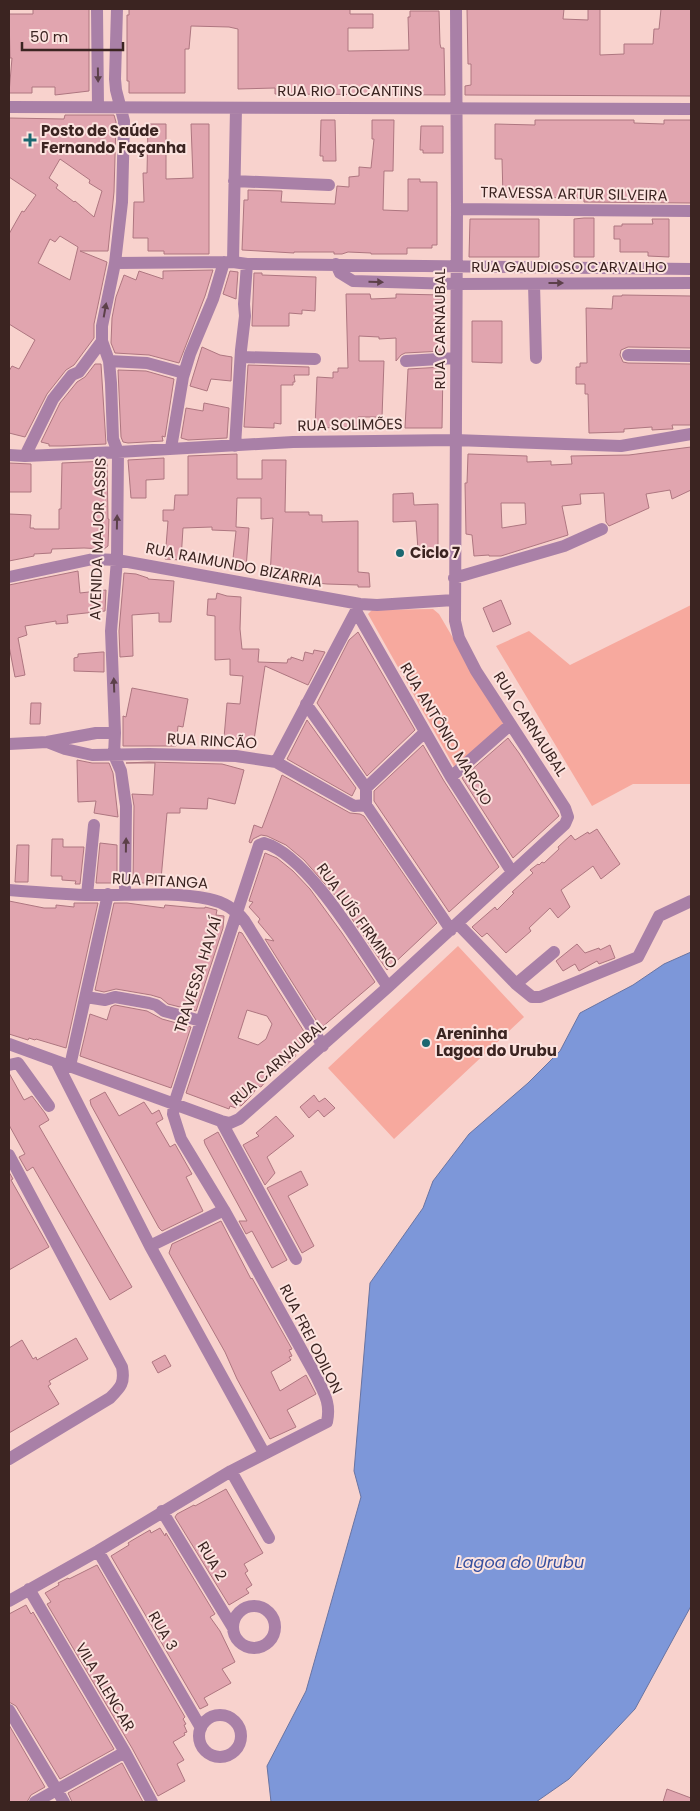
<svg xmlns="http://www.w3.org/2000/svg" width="700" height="1811" font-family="Poppins,sans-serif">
<rect width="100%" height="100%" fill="#f8d2cd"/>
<path fill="#f7a99e" d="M691 605V784H633L592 806 496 646 529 631 570 665Z
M433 609 439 614 504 725 456 770 368 614 372 610Z
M458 946 524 1017 394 1139 328 1068Z"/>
<path fill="#7d97d9" stroke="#6974a2" d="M691 952V1606L635 1709 569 1779 536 1802H271L267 1766 306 1691 361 1497 354 1471 370 1283 423 1208 433 1181 469 1134 528 1083 560 1051 580 1013 633 985 664 964Z"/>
<path fill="#e1a5af" stroke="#ae7680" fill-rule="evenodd" d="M33 9H89V91L55 95V87H32V93H9L12 58H10L9 14H33Z
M129 9H350V14H373V28H348V51L409 50 408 17H410V11H439L440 44 441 48H444L445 95 275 94V88L238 89V29L229 27 191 26 189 49H185V93H129V81H127V15H129Z
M467 9H564L563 19 588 20V9H600V55L624 54V44H653L654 29H659L661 9H691V96L465 95V86L471 85V64H468Z
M65 115H114L116 122 114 192 108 251H80L107 262 94 324V338L74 365 66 370 47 394 25 437 9 433V371L12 366 19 369 35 340 9 324V234L22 211 24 212 36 195 9 177V118L64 119ZM60 159 90 180 89 183 102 191 94 217 75 201 74 202 56 188 58 185 49 178ZM60 236 78 247 70 280 38 263 50 239 55 242Z
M321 120H335L336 161H323V156H320Z
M372 120H394L393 171H384L383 210 408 211V179H420V182H437V245H432V248H407V254H371V253L348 252 342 254H334V252H294V253L242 250 244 200H248V190L282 191 281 202 335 204 337 186 349 187V177L359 176V167L371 168 374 139H372Z
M535 120H634V123L664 124V120H691V203L584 202V198L503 197 502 159H495V124L535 125Z
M148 124H166V179L193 178 191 124H209V254H164V251H148V238H133L134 202H144L143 173H147Z
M421 126H443V153H423V150H420Z
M584 218H594V257H574V219Z
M470 219H539V257H469Z
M652 219H669V257L648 256V252H620V239H614V226H622V224H653Z
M213 270 205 296 179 363 149 355 115 353 111 343 112 318 116 297 124 275 136 280 139 271 163 279V271Z
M230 271 238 272 236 299 223 294Z
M254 273H262V275L316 277 315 311 302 310V314L289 313V326H252Z
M346 294H370L371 299 396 298V294L442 295V306H436L435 333H443V351L405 353 401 355 396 361V338L379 339V337L359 336V361H384L382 417H358V427L315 428 317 377 333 378V372H338V368H348Z
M622 295 691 296V348L628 347 621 350 620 355 623 362 628 363 691 364V425H672L673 429H669L652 430V427L624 429V432L589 433 588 394H585V384H576V367H580V363H587L586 308 612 309 613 296H622Z
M472 321H502V363L472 362Z
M202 347 220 355 232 357 231 381 211 379 207 391 190 386Z
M95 364H101L106 444 63 446H49V444L41 442 60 403 77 382 85 377Z
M248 365 309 367V375H294L295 382H293V385H281V424L274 423V428L244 427Z
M443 367 442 428H405L408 369Z
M118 370 146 371 174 379 165 437 162 436 163 441 128 443 123 442 121 437Z
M204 403 229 408 227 438 188 440 181 438 186 408 203 411Z
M691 447V490L672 499 670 490 646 494 649 508 609 526 606 522 604 493 580 494 581 504 562 506 568 535 501 556H489V555L474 556 472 535 466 534 465 483H467L468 454 527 456V462L551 461V465L572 464 571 456 629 455ZM501 503H525L526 524 502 528Z
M237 454V479H262V460H286L285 512H309V515H322V522L358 521V572L369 573 370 587H358V585L327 584 270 578 273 518 261 519V498H237L236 527 249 528 246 569 232 568 236 531 212 530V527L183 528 181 560 165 559 168 521H163V510H174L175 495H188V456Z
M164 458V479L146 480V498H131L128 460Z
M107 461 108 519H109L108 546 104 549 84 548 52 549 51 553 34 554V556L9 561V514L31 515 30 528H34V529H59V509H61L62 463Z
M9 463 31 464V492H9Z
M413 493 414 505 438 504V549L418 550 416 521 393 522V494Z
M78 571 80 593 106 590 105 611 67 615 68 623 56 624V621L25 626 27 635 18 638 25 675 15 677 9 646V585Z
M124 573 136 574 148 578V579L174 581 171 622H159V613L132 615 133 656 120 657 119 631Z
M217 593 227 596 241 597 240 629 242 649H259L258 662 287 663 288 659H291V657L303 661 305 652 313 654 314 650 325 652 308 685 265 666 254 740 224 738 227 703 240 704 243 676 230 675V659L215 660V616L207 615 208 599H216Z
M501 600 511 624 493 632 483 608Z
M358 632 415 730 367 776 317 703 349 640Z
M102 652H104V672L74 671V658L78 657V654Z
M132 688 188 699 183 727 178 726 176 746H123V716L126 717Z
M31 703H41L40 724H30Z
M307 720 356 788 352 796 287 759Z
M508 738 519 753 559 816 513 858 462 778Z
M423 745 444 781 499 867 449 912 374 801V791Z
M77 760 92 763H109L113 773 118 817 94 813 96 801 78 802Z
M149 762 222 764 244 770 235 804 208 798 207 809 180 808V813H167L161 879H156V883H133L134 806 132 794 153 795 155 763H126Z
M282 775 350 813 360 814 364 816 437 923 387 970 339 900 304 860 286 845 267 836 261 835 253 839 251 843 249 842 254 825 262 828Z
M597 829 620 864 601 879 593 866 561 890 570 907 558 918 550 908 529 928 531 931 506 953 487 933 482 937 472 927 495 907 497 910 514 893 512 892 533 873 530 870 538 864 539 865 542 862 544 863 559 849 558 847 571 835 575 840 588 832 589 834Z
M52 839H63V847H84L80 884H75L76 881 62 880V876H51Z
M100 843 117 845V883H96Z
M17 845H29L28 882H15Z
M265 853 277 858 293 871 310 889 342 933 375 982 321 1028 265 939 274 941 258 922 260 919 249 907 253 902 249 901Z
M9 901 44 908H56V905L74 907V903H98L66 1048 36 1039 35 1040 29 1038 28 1040 9 1034Z
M114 903H127L164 908 165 905 197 908H205V907L217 910 216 915 224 916 223 928 196 1011 168 1004 161 998 151 995 116 989 104 992 95 990Z
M239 932 242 933 310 1041 307 1044 294 1053 296 1056 284 1067 281 1063 261 1087 258 1086 252 1095 241 1106 237 1105 236 1108 230 1106 229 1109 186 1093ZM247 1010 267 1016 272 1024 266 1039 258 1045 238 1038Z
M577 944 585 953 599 948 600 950 610 945 615 958 599 964 597 961 579 971 575 964 563 971 556 961Z
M115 1005 147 1011 162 1019 191 1027 171 1088 80 1056 90 1014 107 1020 111 1007Z
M9 1073 24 1100 32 1096 45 1113 49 1120 39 1126 132 1287 110 1300 33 1167 27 1171 19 1157 25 1154 9 1125Z
M105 1092 119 1116 144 1102 152 1114 159 1110 163 1119 156 1123 170 1147 175 1144 192 1174 186 1177 203 1211 162 1231 159 1228 91 1105 90 1100Z
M314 1095 319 1102 325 1098 335 1108 324 1117 318 1110 309 1118 300 1107Z
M276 1116 294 1136 267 1157 275 1173 265 1185 243 1145 259 1136 256 1133Z
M218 1132 287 1260 272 1268 252 1231 246 1234 239 1221H247L205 1144 204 1140Z
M301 1171 308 1185 288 1196 314 1246 302 1253 267 1188Z
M9 1172 13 1179 11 1180 49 1247 9 1270Z
M221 1221 251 1279 252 1278 292 1349 289 1350 292 1356 289 1357 291 1360 271 1372 280 1391 306 1375 316 1394 287 1410 296 1427 270 1439 237 1379 225 1352 169 1253 172 1244Z
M76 1338 88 1359 49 1381 51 1384 48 1386 59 1404 9 1433V1348L22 1340 33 1359 36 1357 37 1360Z
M165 1355 171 1366 158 1373 152 1362Z
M226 1489 263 1553 244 1564 248 1571 245 1573 252 1585 246 1589 249 1593 229 1605 175 1517 177 1514 194 1505 195 1506Z
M160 1528 165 1536 166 1533 215 1614 210 1617 220 1631 235 1662 222 1669 231 1683 204 1698 208 1705 200 1709 111 1556 129 1545 128 1543 131 1541 150 1530 151 1533Z
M97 1565 185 1717 183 1719 186 1724 184 1725 187 1732 184 1733 185 1735 173 1742 184 1760 177 1764 185 1781 158 1796 132 1748 47 1604 51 1602 45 1593 59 1585 58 1583 68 1578 69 1579Z
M26 1605 31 1614 33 1612 114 1749 60 1779 16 1706 9 1702V1614Z
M9 1725 45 1787 31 1795 27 1802H9Z
M122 1763 143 1802H72L68 1793Z
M667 1789 691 1798V1802H663Z"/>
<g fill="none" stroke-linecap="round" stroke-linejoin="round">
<path stroke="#a980a7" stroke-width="12" d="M97 9 98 107
M117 9 115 79 116 90 124 121 122 202 115 263 102 326V341L109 361 111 383 113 439 118 452 117 560 111 631 115 733 114 755 121 771 126 806 125 894
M9 107 691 109
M234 181 329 185
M457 209 691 211
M233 262 236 108
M115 263 233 262 247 264 691 269
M336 264 340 273 353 281 456 284 691 283
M534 284 536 358
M628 355 691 356
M241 357 315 359
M109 361 147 363 184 373
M406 361 455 358
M235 446 241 350 245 316 244 304 247 264
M171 448 183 377 190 354 213 299 224 262
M9 455 25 456 118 452 293 442 455 440 621 446 691 434
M25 456 53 399 72 375 79 372 102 341
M9 577 93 559 117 560 360 604 377 605 454 600
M454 578 564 546 602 529
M356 611 451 777 512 872
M306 704 366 788V805L451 930
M47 742 65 749 92 755 149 754 236 756 276 762 354 806 366 805
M9 744 47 742 96 733H115
M276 762 359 605
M451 777 510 725
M366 788 425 732
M9 890C34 892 60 894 86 895 126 896 169 891 209 899 223 902 235 909 244 920L323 1046
M87 895 94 825
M458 924 516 984 532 997H540L638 957 659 916 691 901
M516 984 554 952
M86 997 105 1000 115 997 149 1003 156 1005 164 1011 201 1021
M9 1044 221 1121 230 1123 239 1119 388 987 565 824 568 817 565 808 476 671 459 638 455 621 457 209 456 9
M56 1061 150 1246 264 1453
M9 1065 18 1063 49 1106
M70 1066 108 894
M221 1121 296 1259
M9 1155 122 1367C125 1383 121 1387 110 1398L9 1459
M150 1246 224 1210
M231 1471 269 1538
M162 1511 233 1628
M98 1551 201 1728
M29 1589 125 1752 152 1802
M9 1601 98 1551 231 1471 327 1422C331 1403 324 1393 316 1376L224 1210 181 1139 173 1114 174 1104 259 845 264 843C308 855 362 949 388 987
M233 1627a21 21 0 1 1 42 0a21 21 0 1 1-42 0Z
M9 1710 64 1802
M199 1736a21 21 0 1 1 42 0a21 21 0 1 1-42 0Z
M35 1802 125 1752"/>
</g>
<defs><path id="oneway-solid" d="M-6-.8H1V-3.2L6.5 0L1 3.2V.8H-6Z" transform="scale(1.25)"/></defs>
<g fill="#5c4049">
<use href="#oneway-solid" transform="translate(98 75) rotate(89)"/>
<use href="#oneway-solid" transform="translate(376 282) rotate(1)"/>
<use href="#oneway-solid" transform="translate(556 283)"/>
<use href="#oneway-solid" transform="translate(105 310) rotate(-80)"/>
<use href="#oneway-solid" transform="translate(117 522) rotate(-89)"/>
<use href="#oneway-solid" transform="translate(114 685) rotate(-92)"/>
<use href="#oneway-solid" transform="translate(126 845) rotate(-89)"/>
</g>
<g fill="#1b6770" stroke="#fce3df" stroke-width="2">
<path d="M27.5 132.5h5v5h5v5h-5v5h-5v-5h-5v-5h5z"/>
<circle cx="400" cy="553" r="5"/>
<circle cx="426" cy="1043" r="5"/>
</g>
<g text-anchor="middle" stroke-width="4" stroke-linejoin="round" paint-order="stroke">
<g font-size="15" fill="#3b2421" stroke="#fce3df">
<text x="350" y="96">RUA RIO TOCANTINS</text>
<text transform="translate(574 194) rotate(1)" y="5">TRAVESSA ARTUR SILVEIRA</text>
<text x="569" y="272">RUA GAUDIOSO CARVALHO</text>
<text transform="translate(440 329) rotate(-90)" y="5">RUA CARNAUBAL</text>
<text transform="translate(350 425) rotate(-1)" y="5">RUA SOLIMÕES</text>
<text transform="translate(98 539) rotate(-88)" y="5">AVENIDA MAJOR ASSIS</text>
<text transform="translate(234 565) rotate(11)" y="5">RUA RAIMUNDO BIZARRIA</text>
<text transform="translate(530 724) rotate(57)" y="5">RUA CARNAUBAL</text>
<text transform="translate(446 734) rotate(59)" y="5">RUA ANTÔNIO MARCIO</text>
<text transform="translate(212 741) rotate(3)" y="5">RUA RINCÃO</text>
<text transform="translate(160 881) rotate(3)" y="5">RUA PITANGA</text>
<text transform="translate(357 916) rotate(54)" y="5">RUA LUÍS FIRMINO</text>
<text transform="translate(198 975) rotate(-72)" y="5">TRAVESSA HAVAÍ</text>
<text transform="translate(278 1063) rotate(-41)" y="5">RUA CARNAUBAL</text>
<text transform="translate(311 1339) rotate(63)" y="5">RUA FREI ODILON</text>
<text transform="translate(212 1561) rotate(59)" y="5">RUA 2</text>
<text transform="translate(163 1631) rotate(60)" y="5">RUA 3</text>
<text transform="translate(105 1687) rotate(59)" y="5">VILA ALENCAR</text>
</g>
<g font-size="15" font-weight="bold" fill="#3b2421" stroke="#fce3df" text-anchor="start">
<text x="41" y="136">Posto de Saúde<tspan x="41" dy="17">Fernando Façanha</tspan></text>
<text x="410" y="558">Ciclo 7</text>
<text x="436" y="1039">Areninha<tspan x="436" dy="17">Lagoa do Urubu</tspan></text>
</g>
<g font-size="16" font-style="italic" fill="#354e9e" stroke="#fce3df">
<text x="520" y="1568">Lagoa do Urubu</text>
</g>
</g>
<rect width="700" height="1811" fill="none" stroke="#3b2421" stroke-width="20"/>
<path d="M22 42v8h101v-8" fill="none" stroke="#3b2421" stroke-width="2.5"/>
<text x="30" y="42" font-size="15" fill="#3b2421" stroke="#fce3df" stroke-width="4" paint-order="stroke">50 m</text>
</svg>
